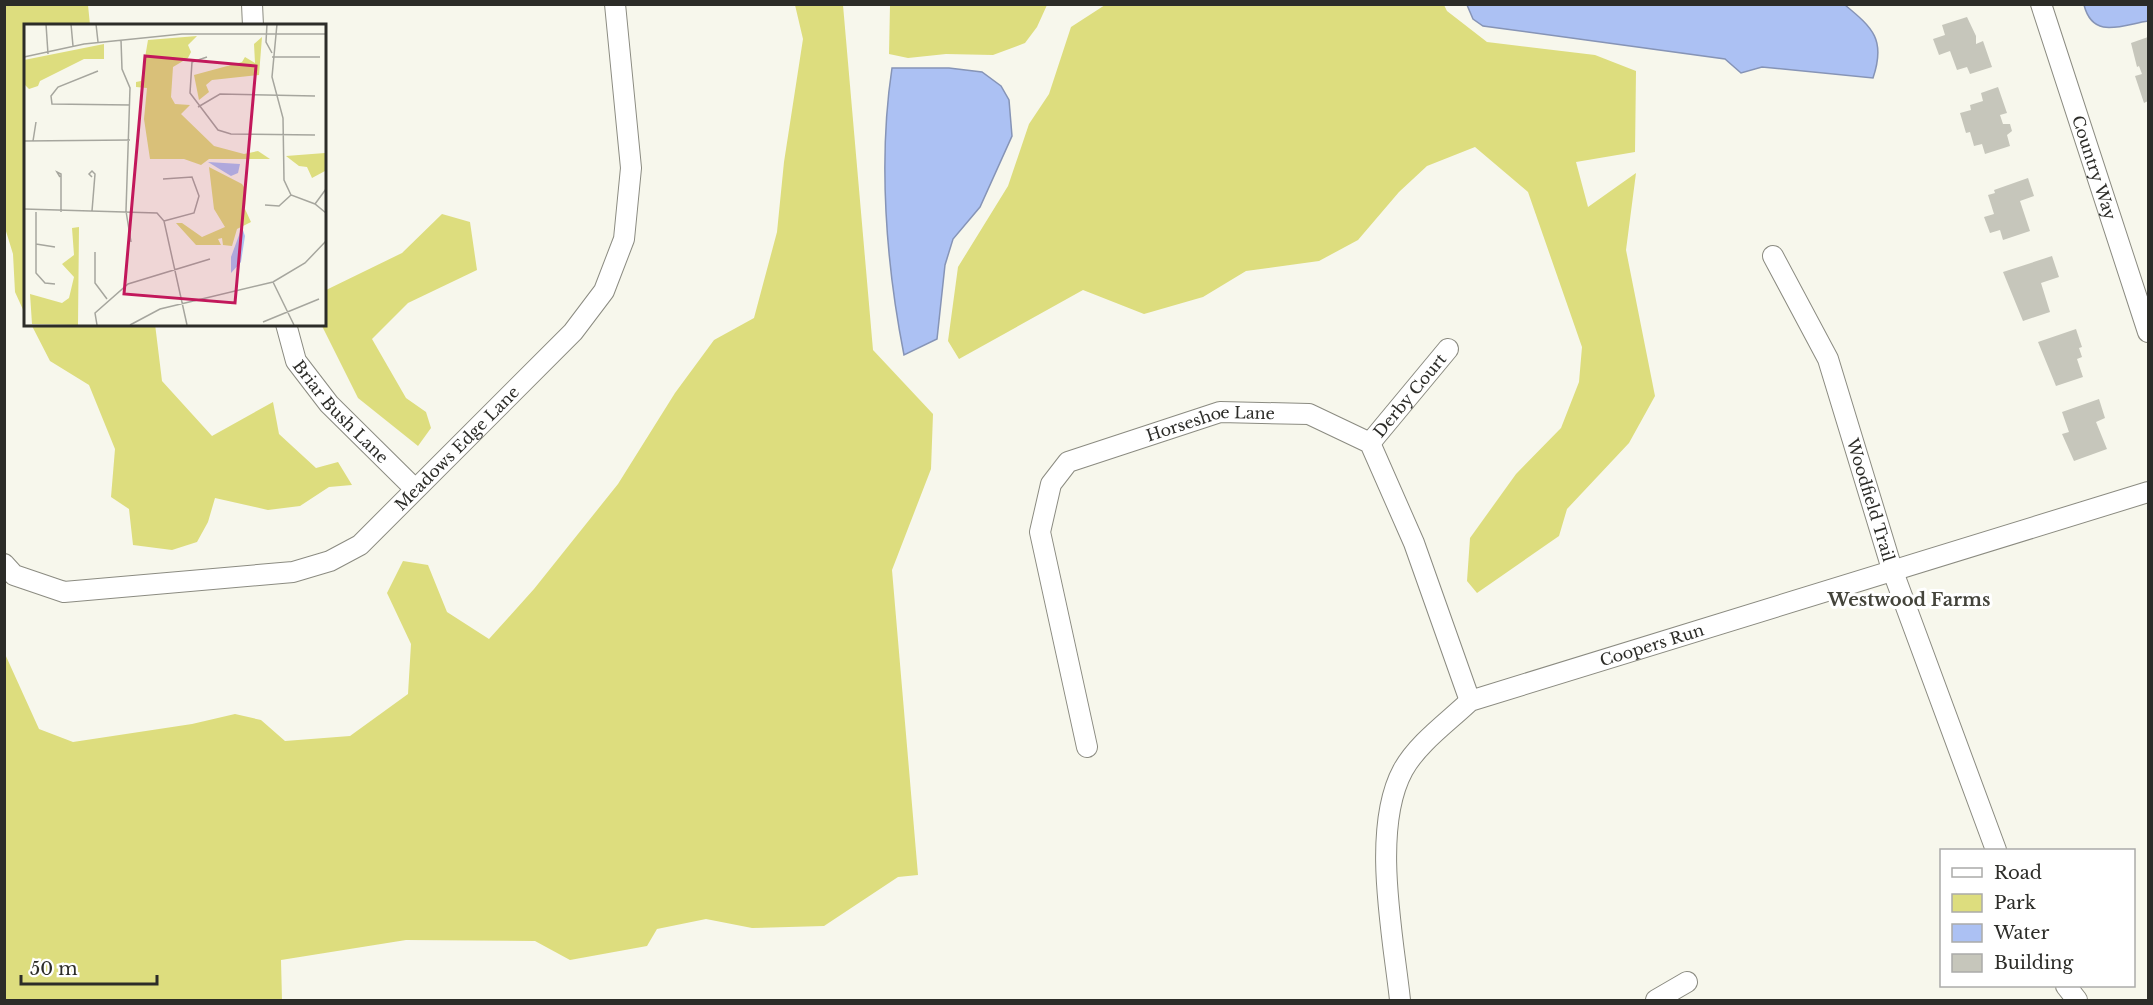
<svg xmlns="http://www.w3.org/2000/svg" width="2153" height="1005" font-family="'Libre Baskerville',serif">
<rect width="100%" height="100%" fill="#f7f7ec"/>
<path fill="#dddd7e" d="M4 5H88L90 25 26 26 25 314 15 292 13 254 5 228Z
M795 5H843L873 350 933 414 931 469 892 570 918 875 898 877 824 926 752 928 706 919 657 929 647 946 570 960 535 941 406 940 281 960 282 1000H5V654L39 729 73 742 192 724 235 714 261 720 285 741 350 736 408 694 411 644 387 593 403 561 428 565 447 612 489 639 534 589 618 484 675 393 714 340 754 318 777 232 784 162 803 39Z
M890 5V4L1047 5 1037 27 1025 43 993 55 946 54 908 58 889 54Z
M1105 5H1444L1447 11 1487 42 1595 55 1636 71 1635 152 1576 162 1588 207 1636 173 1626 250 1655 396 1629 443 1567 509 1559 536 1477 593 1467 581 1470 538 1516 474 1561 428 1579 382 1582 347 1528 192 1475 147 1427 166 1399 192 1358 240 1319 261 1246 271 1203 297 1144 314 1083 290 959 359 948 341 958 267 1008 186 1029 124 1049 94 1071 27Z
M442 214 470 222 477 270 408 303 372 339 406 398 426 412 431 428 418 446 358 398 321 324H324V291L402 253Z
M31 324H155L162 381 212 436 273 402 279 434 316 468 338 462 352 485 329 487 300 506 268 510 215 498 208 522 197 542 172 550 133 545 129 509 111 497 115 449 89 385 50 361Z"/>
<path fill="#acc1f3" stroke="#8694b6" stroke-width="1.5" d="M1467 5H1845C1873 28 1886 40 1873 78L1762 67 1741 73 1725 59 1483 26 1473 19Z
M2084 5H2148V21C2122 25 2093 40 2084 5Z
M892 68H949L982 72 1001 86 1009 100 1012 136 980 207 953 239 945 265 937 339 904 355C886 264 878 160 892 68Z"/>
<path fill="#c6c6bb" d="M1967 17 1976 36V44L1983 41 1992 67 1970 74 1967 67 1957 70 1950 51 1939 55 1933 39 1945 35 1942 25Z
M2148 37V101L2144 103 2135 76 2142 74 2139 66 2137 67 2131 43Z
M1998 87 2007 113 2000 115 2003 124H2010L2012 131 2007 135 2010 146 1985 154 1982 144 1974 146 1970 132 1966 133 1960 113 1971 110 1970 105 1983 101 1981 93Z
M2028 178 2034 196 2020 201 2030 231 2003 240 2000 230 1990 233 1984 217 1994 214 1988 195 1995 193 1994 190Z
M2052 256 2059 277 2041 283 2050 312 2023 321 2003 272Z
M2076 329 2082 347 2079 348 2082 357 2077 359 2083 377 2056 386 2038 342Z
M2099 399 2105 418 2096 422 2107 449 2074 461 2062 434 2069 432 2062 412Z"/>
<g fill="none" stroke-linecap="round" stroke-linejoin="round">
<defs>
<g id="minor">
<path d="M252 4 253 26"/>
<path id="s1" d="M2041 4 2148 332"/>
<path id="s2" d="M1773 256 1828 359 1892 569 1996 850"/>
<path id="s3" d="M286 324 296 361 329 404 415 489"/>
<path id="s4" d="M1370 443 1448 349"/>
<path id="s5" d="M4 564 14 575 64 592 293 572 330 561 360 545 573 332 604 291 624 239 631 168 615 4"/>
<path id="s6" d="M1087 747 1040 532 1051 484 1068 462 1220 412 1309 414 1370 443 1414 543 1470 701"/>
<path d="M2066 986 2077 1000"/>
<path id="s7" d="M1400 1000C1393 935 1371 829 1403 770 1418 743 1448 722 1470 701L2148 492"/>
<path d="M1656 1000 1687 982"/>
</g>
</defs>
<use href="#minor" stroke="#8b8b81" stroke-width="22"/>
<use href="#minor" stroke="#fff" stroke-width="20"/>
</g>
<g text-anchor="middle" stroke-width="6" stroke-linejoin="round" paint-order="stroke">
<g font-size="16" fill="#2c2c28" stroke="#fff">
<text dy="6" stroke="none"><textPath href="#s1" startOffset="172">Country Way</textPath></text>
<text dy="6" stroke="none"><textPath href="#s4" startOffset="62">Derby Court</textPath></text>
<text dy="6" stroke="none"><textPath href="#s3" startOffset="106">Briar Bush Lane</textPath></text>
<text dy="6" stroke="none"><textPath href="#s6" startOffset="446">Horseshoe Lane</textPath></text>
<text dy="6" stroke="none"><textPath href="#s5" startOffset="507">Meadows Edge Lane</textPath></text>
<text dy="6" stroke="none"><textPath href="#s2" startOffset="264">Woodfield Trail</textPath></text>
<text dy="6" stroke="none"><textPath href="#s7" startOffset="520">Coopers Run</textPath></text>
</g>
<g font-size="18" font-weight="bold" fill="#44443b" stroke="#fff">
<text x="1909" y="606">Westwood Farms</text>
</g>
</g>
<g transform="translate(24 24)">
<rect width="302" height="302" fill="#f7f7ec"/>
<path d="M173 12 164 21 167 28 164 34 149 43 147 73 151 80 166 81 157 90 190 122 220 130 234 127 246 135H185L177 141 160 135H126L120 95 123 64 112 63V58L117 57 124 16ZM238 13 235 51 188 56 182 61 185 68 175 76 170 51 218 38 221 33 231 39 230 20ZM80 20V35H60L16 57 14 62 5 65 1 61 0 67V36ZM301 129V147L288 154 283 143 275 142 262 132ZM185 143 218 160 222 166 221 185 227 198 213 205 208 222 199 221 198 214 194 215 197 221H172L152 199H158L178 213 201 203 190 185ZM55 203 54 301 8 300 6 270 38 279 45 274 50 253 38 240 50 231 48 204Z" fill="#dddd7e"/>
<path d="M184 138 216 140 214 149 207 152ZM218 203 221 212 217 238 207 249V233Z" fill="#acc1f3"/>
<path fill="none" stroke="#a6a69e" stroke-width="1.5" d="M22 0 24 30M47 0 49 22M72 0 74 18M243 0 242 18 248 29M253 0 248 53 259 94 260 156 267 171 291 180 302 189M97 16 98 45 106 64 102 187 107 218M0 33 60 20 158 10H302M183 33 168 38 166 69 194 106 207 110 291 111M248 33H296M69 49 74 47 34 63 27 72 28 80 106 81M174 83 196 70 291 72M0 117 106 116M9 117 12 98M36 153 33 148 37 150V188M68 153 65 150 68 147 71 150 68 187M139 155 168 153 175 172 170 189 140 197M291 180 302 165M241 181 255 182 267 171M0 185 133 189 140 197 163 301M12 188V249L21 259 31 260M12 220 31 223M71 228V259L83 275M249 258 270 301M239 298 295 275M73 301 71 289 104 260 186 235M106 301 136 285 249 258 281 239 302 217"/>
<path fill="#c2185b" fill-opacity="0.15" stroke="#c2185b" stroke-width="3" d="M121 32 232 42 211 279 100 270Z"/>
<rect width="302" height="302" fill="none" stroke="#2c2c28" stroke-width="3"/>
</g>
<rect width="2153" height="1005" fill="none" stroke="#2c2c28" stroke-width="12"/>
<rect x="1940" y="849" width="195" height="138" fill="#ffffff" stroke="#ababa9" stroke-width="1.5"/>
<rect x="1952" y="868" width="30" height="9" fill="#ffffff" stroke="#ababa9" stroke-width="1.5"/>
<text x="1994" y="879" font-size="18" fill="#2c2c28">Road</text>
<rect x="1952" y="894" width="30" height="18" fill="#dddd7e" stroke="#ababa9" stroke-width="1.5"/>
<text x="1994" y="909" font-size="18" fill="#2c2c28">Park</text>
<rect x="1952" y="924" width="30" height="18" fill="#acc1f3" stroke="#ababa9" stroke-width="1.5"/>
<text x="1994" y="939" font-size="18" fill="#2c2c28">Water</text>
<rect x="1952" y="954" width="30" height="18" fill="#c6c6bb" stroke="#ababa9" stroke-width="1.5"/>
<text x="1994" y="969" font-size="18" fill="#2c2c28">Building</text>
<path d="M21 975v9h136v-9" fill="none" stroke="#2c2c28" stroke-width="3"/>
<text x="30" y="975" font-size="18" fill="#2c2c28" stroke="#ffffff" stroke-width="4.5" paint-order="stroke">50 m</text>
</svg>
